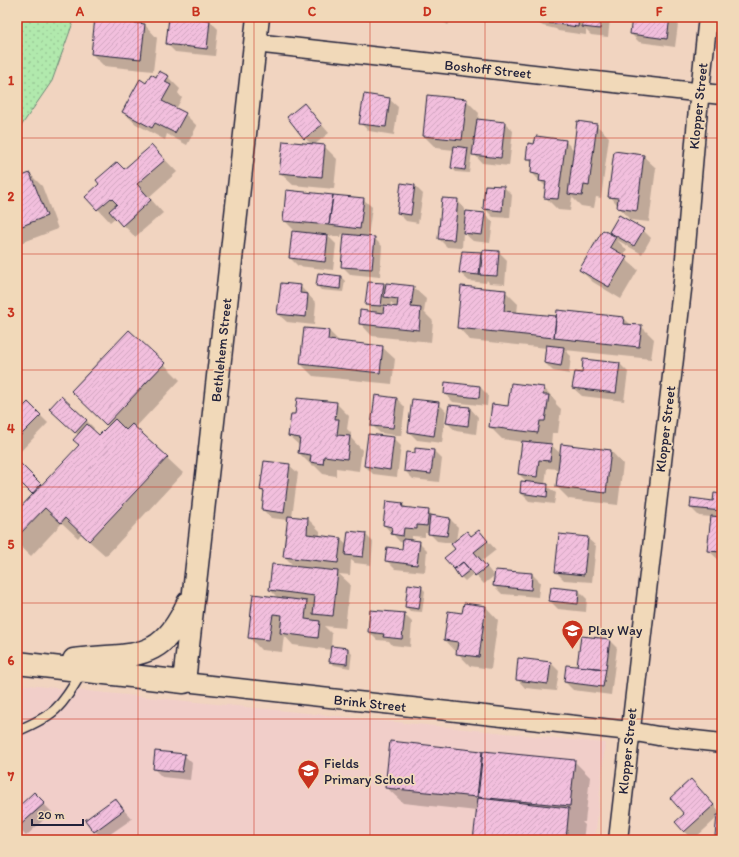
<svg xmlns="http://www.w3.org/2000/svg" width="739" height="857" font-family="Itim,sans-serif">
<defs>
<pattern id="grass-dots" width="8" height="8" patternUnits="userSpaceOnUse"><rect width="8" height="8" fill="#b1e9ad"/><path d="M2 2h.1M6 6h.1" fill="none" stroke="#98c896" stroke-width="1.8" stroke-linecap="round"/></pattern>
<pattern id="building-hatch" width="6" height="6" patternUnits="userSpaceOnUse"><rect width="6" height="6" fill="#f2bfdd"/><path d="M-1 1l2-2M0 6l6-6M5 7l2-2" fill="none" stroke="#cfa4bf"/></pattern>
</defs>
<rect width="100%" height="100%" fill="#f1d4c0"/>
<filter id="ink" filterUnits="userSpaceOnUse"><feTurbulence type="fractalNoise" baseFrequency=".025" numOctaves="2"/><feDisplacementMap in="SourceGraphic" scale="8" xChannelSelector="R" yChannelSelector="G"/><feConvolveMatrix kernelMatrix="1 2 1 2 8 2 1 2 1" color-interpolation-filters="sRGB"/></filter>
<g filter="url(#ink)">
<path fill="#f1cec9" d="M17 684 605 743 595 840H17Z"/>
<path fill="url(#grass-dots)" stroke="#6a8674" d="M17 17H75L52 81 17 132Z"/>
<path fill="#0003" fill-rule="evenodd" d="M170 17 210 21 218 29 215 56 175 52 167 44Z
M436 17H453L448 25Z
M528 17H608L610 19 608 37 591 35 586 30V35L558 31 556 29 543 26Z
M633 17H679L675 47 639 42 631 34Z
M96 20 145 25 157 38 153 71 104 66 92 54Z
M168 77 180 89 178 93 182 98 176 109 185 114 197 126 187 145 167 134 165 140 136 124 123 112 147 85 156 78Z
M389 99 398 107 394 135 369 131 360 123Z
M466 100 479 113 478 120 505 123 513 131 509 166 482 163 472 152 469 173 456 172 452 168 454 150 436 148 424 136Z
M304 104 329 133 314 145 324 146 337 159 334 189 293 185 280 173 312 145 305 138Z
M596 125 609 137 601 198 596 197 594 208 581 206 572 197 570 211 558 210 545 197 547 188 532 173 533 164 527 158 535 145 565 141 574 150Z
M152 146 177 172 149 197 163 213 135 237 116 217 110 222 87 197 125 170Z
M643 156 656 168 649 222 630 220 610 196Z
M30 174 42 186 58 229 21 243 17 239V179Z
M415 186 423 194 418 223 406 221 398 213Z
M504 187 512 195 510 218 493 217 485 209Z
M363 199 372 207 368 237 374 238 382 246 380 277 350 274 342 266 345 234H342L341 237 328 236 336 244 333 270 298 266 290 258 296 232 284 220Z
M457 200 465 209V212L485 214 493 222 490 243 473 241 463 232 462 248 447 247 439 239Z
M643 230 651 238 642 254 617 240 627 250 623 257 638 270 621 299 593 282 580 270 604 231 616 238 610 232Z
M499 252 507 260 505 284 489 283 487 280 486 283 469 281 460 273 481 253 483 256Z
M341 277 345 281 343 292 321 290 317 286Z
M383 284 387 287H413L426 299 424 312 433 321 431 342 372 336 360 323 374 313 366 304ZM391 302 396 308 390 307Z
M300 286 316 303 314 325 287 322 278 314Z
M505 291 518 304 517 313 557 317 624 318 631 325 641 326 654 339 651 359 565 350 571 356 569 374 553 371 545 363 547 348 470 340 458 327Z
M329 331 341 343 382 347 395 359 392 384 313 376 301 364Z
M164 364 180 380 135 428 183 473 106 556 81 534 78 538 62 523 31 556 17 543V513L34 494 17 478V461L42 486 80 445 78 435 59 417 86 420 94 428 93 430 99 436 109 427 88 407Z
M620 364 628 372 624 401 582 396 573 388 582 374Z
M446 383 480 387 488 395 487 406 453 402 445 394Z
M544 388 556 401V404L561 409 558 433H552L551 445 561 454 562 445 611 451 623 464 618 505 569 499 557 487 559 469 547 468 545 485 556 493 554 504 529 501 521 493 528 483 519 474 523 442 502 439 490 427 509 407Z
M376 396 397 399 405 407 401 436 380 433 372 425Z
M412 400 438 403 446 411 442 443 417 440 409 432Z
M28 403 48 423 18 454 17 414Z
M336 403 349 416 347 429 351 433V438L362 450 359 471 336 468V476L323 474 315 466 311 465 299 453 300 446 289 436Z
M470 408 478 417 476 434 456 431 447 423Z
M368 435 393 438 401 446 397 477 373 474 365 466Z
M434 451 442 459 439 482 413 479 405 471 416 454Z
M289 465 298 473 292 517 308 519 320 531V536L340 539 348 546 365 534 373 542 371 565 355 563 351 560 350 575 339 574 350 584 345 628 324 626 332 634 331 647 348 649 352 653 350 668 334 665 330 662 332 650 293 645 284 635 282 652 261 650 249 637 278 598 270 590 295 567 284 556 288 520 271 518 263 510 265 494 261 490Z
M722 495V563L708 550 712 517 699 516 691 508 714 502Z
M402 504 407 508 428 511 434 517 449 518 458 527 456 541 472 537 479 531 496 550 482 561 494 576 484 584 474 573 465 581 461 577 457 549 452 543 437 541 429 533H425V537L412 536V541L419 542 427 550 425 572 395 569 386 560 403 550 404 543 400 542 384 525Z
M587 538 596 546 592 582 564 580 556 572Z
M532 574 540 582 538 597 502 594 494 586Z
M421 587 425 591 422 612 410 611 406 607Z
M551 588 579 591 587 599 586 612 558 609 550 601Z
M465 604 486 607 498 620 491 669 470 666 445 640 463 614Z
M404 614 412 622 410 647 392 645 389 641 377 640 369 632Z
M582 637 609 640 617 648 611 695 573 690 565 682 578 667Z
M551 663 559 671 556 691 525 688 517 679Z
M481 752 484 754 574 761 590 777 585 822H582L585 825 583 840H474L477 811 403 803 386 787Z
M184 755 192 763 190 780 162 777 154 769Z
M699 789 722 814 720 816H722V840L716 836 717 818 693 840 676 822 686 814Z
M115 800 132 819 103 839 95 831Z
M42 802 52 812 26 836 17 827V809Z"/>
<path fill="url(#building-hatch)" stroke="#22223b" d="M169 17 210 20 207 49 166 44Z
M531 17H548L547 21Z
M549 17H579L578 27 549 23Z
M583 17H601L600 29 582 27Z
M632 17H670L667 39 630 34Z
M95 18 145 24 141 59 91 54Z
M159 71 169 76 165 82 171 85 162 101 186 113 175 133 155 123 152 128 122 112 140 79 146 83 151 74 156 77Z
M364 94 390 98 386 127 359 124Z
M427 95 467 99 462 140 423 136Z
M304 103 322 125 304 139 287 117Z
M477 119 505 122 501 158 472 155Z
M577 121 597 124 589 186 584 185 582 196 568 194Z
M536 136 566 140 558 199 544 198 546 182 539 181 540 175 531 173 532 159H526L528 143 534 144Z
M283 141 325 145 322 177 279 173Z
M152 145 165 160 137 184 151 200 122 226 109 211 117 204 111 198 97 210 85 197 99 184 96 180 117 162 124 169Z
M454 146 468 148 465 170 451 168Z
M614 151 644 155 637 211 617 208 618 198 608 197Z
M30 173 47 216 17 228V178Z
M401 183 415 185 411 215 397 213Z
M485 185 504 186 502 211 483 209Z
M286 190 333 195 329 225 283 221Z
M333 195 364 198 360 229 329 225Z
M442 198 458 199 454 240 438 239Z
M466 211 485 213 482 235 463 233Z
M619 215 644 229 634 246 609 232Z
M603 230 616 237 610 247 627 257 609 287 579 270Z
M292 231 328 235 325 262 289 258Z
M344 234 375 237 372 269 341 267Z
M483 250 499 251 497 276 480 275Z
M462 251 481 252 479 275 459 273Z
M318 273 341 276 340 289 316 286Z
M368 282 384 283 381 306 365 305Z
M281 283 301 285 300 293 308 294 306 317 277 314Z
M386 283 414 286 411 307 421 308 419 330 359 324 360 310 383 313 384 305 397 307 398 299 384 297Z
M461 286 506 290 504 311 556 316 554 338 457 328Z
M557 310 624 317 623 324 642 325 639 347 554 338Z
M304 328 329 330 328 340 383 346 380 373 300 364Z
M129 330 165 363 106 425 71 391Z
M546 345 564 347 561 366 544 363Z
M583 359 620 363 616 393 572 388 575 372 582 373Z
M445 382 480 386 479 398 444 394Z
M511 383 544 387 543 395H549L545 421H540L538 433 489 427 492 404 508 406Z
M375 395 397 398 393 428 371 426Z
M61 396 87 420 75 433 49 409Z
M297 398 337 402 335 419H339L337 435 350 436 347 459 324 456 323 464 310 462 311 455 298 453 300 438 288 436 291 414H295Z
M412 399 439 402 434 436 408 432Z
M28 402 41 415 17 439V413Z
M449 405 470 407 468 426 446 423Z
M115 419 126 430 132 424 168 457 89 541 65 518 61 523 45 508 17 537V511L79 445 73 440 87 424 99 435Z
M368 434 394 437 390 470 364 466Z
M522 441 552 444 550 461 539 460 537 477 518 474Z
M561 444 611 450 606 493 556 487Z
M415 448 434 450 431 474 404 471 406 452 415 453Z
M17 460 41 484 32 494 17 479Z
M264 461 290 464 284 513 262 510 264 491 260 490Z
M521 481 548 484 547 497 520 493Z
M714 493 722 494V511L690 508 691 498 713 501Z
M386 501 403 503 402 507 429 510 427 526 417 525V529L404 528 403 536 391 534 392 527 383 525Z
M430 515 450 518 447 536 428 534Z
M288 516 308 518 307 534 341 538 338 563 283 557Z
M711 516 722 517V552L707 551Z
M479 530 488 541 474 552 487 567 475 576 463 562 454 569 444 558 455 549 451 544 467 531 471 536Z
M348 531 366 533 363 557 345 555Z
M559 534 588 537 584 575 555 572Z
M403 539 420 541 417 565 385 561 387 547 402 549Z
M463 562 470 570 460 578 454 569Z
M272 564 338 571 333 616 313 614 315 596 269 590Z
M495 570 532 573 531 590 493 586Z
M408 584 422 586 419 609 405 607Z
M551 587 579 590 578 604 549 601Z
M253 594 307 601 305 619 320 621 318 638 280 633 282 615 273 614 269 640 248 638Z
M464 603 486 606 479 657 456 654 458 642 444 640 448 611 462 613Z
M370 610 405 613 402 639 383 637 384 634 368 632Z
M581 636 610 639 606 669 577 666Z
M331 646 348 648 347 664 329 662Z
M518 658 551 662 548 684 516 680Z
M566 665 606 669 603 687 564 682Z
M390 741 482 751 477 797 385 788Z
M155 751 185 754 182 772 153 769Z
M483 751 575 760 570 806 478 797Z
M691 779 714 805 684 832 675 822 684 814 670 798Z
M34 792 45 803 17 828V808Z
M115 798 124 810 94 832 85 820Z
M478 798 569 808 566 840H473Z
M717 815H722V837L715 836Z"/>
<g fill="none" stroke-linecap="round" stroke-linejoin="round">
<defs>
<path id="lane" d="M17 731C57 714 60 708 82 672"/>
<path id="street" d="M255 43 722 95
M184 682 630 731 658 736 722 743
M618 840 683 281 697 119 708 17"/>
<path id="secondary" d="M74 660C132 652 160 666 188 603
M17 663 184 682 258 17"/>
</defs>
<use href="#lane" stroke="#22223b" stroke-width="12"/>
<use href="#street" stroke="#22223b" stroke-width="21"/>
<use href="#secondary" stroke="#22223b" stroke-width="25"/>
<use href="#lane" stroke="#f1d9b9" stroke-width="9"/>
<use href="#street" stroke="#f1d9b9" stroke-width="18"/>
<use href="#secondary" stroke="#f1d9b9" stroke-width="22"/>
</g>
</g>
<path fill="none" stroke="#c8321e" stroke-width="1" stroke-opacity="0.55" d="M138 17V840M254 17V840M370 17V840M485 17V840M601 17V840M17 138H722M17 254H722M17 370H722M17 487H722M17 603H722M17 719H722"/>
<defs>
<symbol id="school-pin" viewBox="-11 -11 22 30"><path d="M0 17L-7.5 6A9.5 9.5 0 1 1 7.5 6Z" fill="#c8321e" stroke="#f1d9b9"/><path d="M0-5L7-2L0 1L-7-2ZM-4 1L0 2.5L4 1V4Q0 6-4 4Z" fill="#fff"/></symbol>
</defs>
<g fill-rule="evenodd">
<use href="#school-pin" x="560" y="618" width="25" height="34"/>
<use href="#school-pin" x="296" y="758" width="25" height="34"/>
</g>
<g text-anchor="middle" stroke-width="3.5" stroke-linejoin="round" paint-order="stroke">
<g font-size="14" fill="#22223b" stroke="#f1d9b9">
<text transform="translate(488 69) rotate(6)" y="5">Boshoff Street</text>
<text transform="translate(698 106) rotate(-84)" y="5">Klopper Street</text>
<text transform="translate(221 350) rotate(-84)" y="5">Bethlehem Street</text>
<text transform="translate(665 429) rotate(-83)" y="5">Klopper Street</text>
<text transform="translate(370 703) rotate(6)" y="5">Brink Street</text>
<text transform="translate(627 751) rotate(-84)" y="5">Klopper Street</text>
</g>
<g font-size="14" fill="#22223b" stroke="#f1d9b9" text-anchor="start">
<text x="588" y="635">Play Way</text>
<text x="324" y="768">Fields<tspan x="324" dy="16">Primary School</tspan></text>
</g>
</g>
<rect width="739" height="857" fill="none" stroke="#f1d9b9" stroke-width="44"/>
<path d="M32 819v6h51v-6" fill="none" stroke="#22223b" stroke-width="2"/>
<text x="38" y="819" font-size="12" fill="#22223b" stroke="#f1d9b9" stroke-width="3" paint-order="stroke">20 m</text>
<rect x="22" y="22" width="695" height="813" fill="none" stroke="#c8321e" stroke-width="1.5"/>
<g font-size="13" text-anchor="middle" font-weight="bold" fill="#c8321e">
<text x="80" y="16">A</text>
<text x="196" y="16">B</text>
<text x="312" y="16">C</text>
<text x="427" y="16">D</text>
<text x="543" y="16">E</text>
<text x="659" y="16">F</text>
<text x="11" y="85">1</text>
<text x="11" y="201">2</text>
<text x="11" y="317">3</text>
<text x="11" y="433">4</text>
<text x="11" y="549">5</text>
<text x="11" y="665">6</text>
<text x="11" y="781">7</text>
</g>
</svg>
